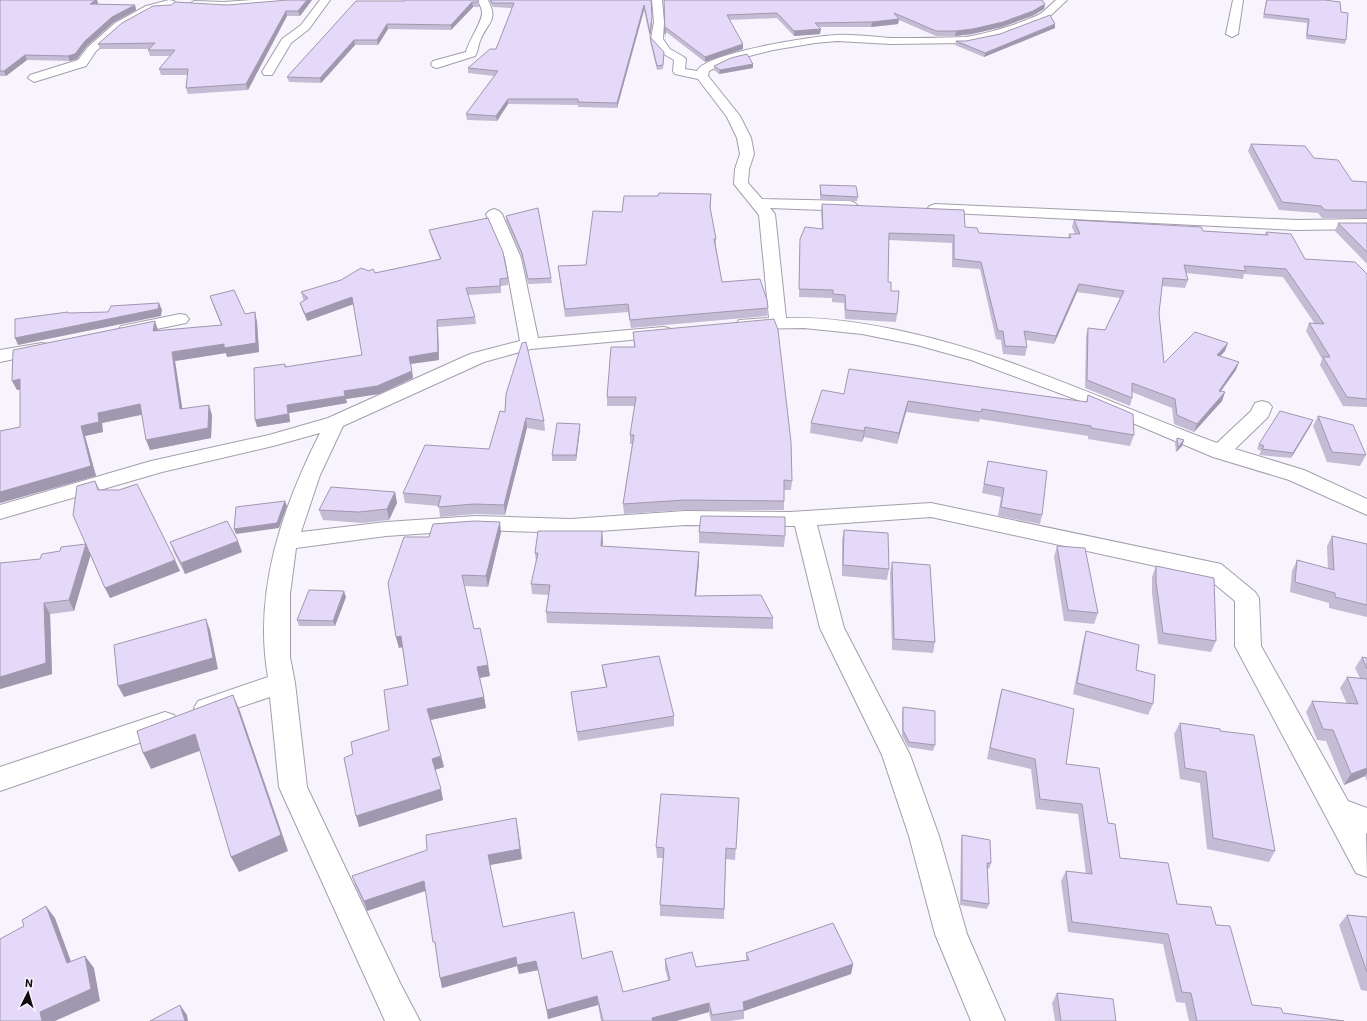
<svg xmlns="http://www.w3.org/2000/svg" width="1367" height="1021" font-family="Roboto,sans-serif">
<rect width="100%" height="100%" fill="#f7f4fd"/>
<g fill="none" stroke-linecap="round" stroke-linejoin="round">
<defs>
<path id="minor" d="M169 0 174 1 175 3 174 5 154 10 123 27 96 51 86 66 34 82 28 78 30 75 78 60 88 47 115 23 146 6Z
M252 0H304L299 3C283 4 196 13 189 4L194 1 224 2Z
M320 0H330L309 29 291 43 272 75H264L262 72 282 39 301 25Z
M478 0H488C499 22 487 22 480 41 478 46 478 52 475 56L437 68 433 67 431 64 433 61 466 52C469 40 483 21 482 12 482 8 479 4 478 0Z
M652 0H662L664 22 663 39 670 49 684 57 686 59 685 69 697 71C704 53 814 36 836 35 854 34 873 37 891 38 915 38 940 38 964 37 983 35 1023 23 1040 14 1045 11 1051 4 1056 0H1067L1048 18 999 36 965 43 891 44 837 41 815 43 773 50 730 61 709 71 708 76 740 116 751 138 754 154 749 169 748 183 762 199 850 201 855 203 858 206 855 209 850 211 770 208 775 214 786 318C822 317 857 322 892 329 1006 352 1109 403 1217 443L1251 411 1255 403 1262 401 1269 403 1272 407 1268 417 1235 449 1304 470 1367 499V515L1289 480 1213 457 1083 402 971 360 917 345 862 334 804 328 745 329 739 328 736 324 739 320 769 318 759 215 734 184 735 169 740 154 737 138 727 117 698 79 675 74 673 71 674 60 662 53 651 39 654 22Z
M1233 0H1243L1238 34 1232 37 1226 34Z
M935 204 1297 220 1367 219V229L1297 230 930 212 927 209 930 206Z
M494 209 499 211 502 214 521 258 538 338 663 327 669 328 672 332 669 336 663 337 531 349 484 362 343 426 320 475 301 532 386 522 476 516 571 519 685 511 790 512 931 503 1221 564 1255 592 1259 598 1261 646 1348 801 1367 808V834L1366 833 1367 877 1356 873 1235 646V601L1206 577 931 517 817 525 844 628 910 755 939 836 967 934 1005 1021H971L935 934 909 836 882 755 820 628 795 526 685 525 571 533 476 530 386 536 296 548 290 594V657L295 683 307 787 400 983 420 1021H385L279 787 270 697 207 718 198 715 194 708 198 701 268 677C253 592 282 508 320 433L273 446 162 472 0 519V505L151 461 269 435 328 418 470 354 520 341 505 258 486 214 489 211Z
M180 314 186 315 189 319 186 323 127 335 121 334 118 330 121 326Z
M42 343 48 344 51 348 48 352 0 362V350Z
M165 712 174 715 178 723 174 731 0 791V767Z"/>
</defs>
<use href="#minor" stroke="#a39eac" stroke-width="2"/>
<use href="#minor" fill="#fff" fill-rule="evenodd"/>
</g>
<path fill="#c4bbd5" d="M0 0H97L98 4 135 5 136 10 114 22 87 46 77 59 70 61 27 60 6 76H0Z
M312 0 300 16H287L248 90 188 94 186 88 188 75H161L159 69 170 56H150L148 50 150 49H100L98 44 227 5Z
M489 0H651L652 22 650 38 644 10 617 108 578 107V105L508 104 497 121 467 120 466 114 494 76 468 73V68L496 49 512 8 493 7Z
M664 0 1045 4 1044 9 1032 16 1002 27 972 34 955 36H936L899 20 898 24 871 27H819L820 34 794 36 777 18 729 20 743 49 705 62 666 32 665 39Z
M1266 0H1325L1341 12 1346 40 1345 44 1306 39 1307 23 1263 18Z
M356 1 479 2V7H473L451 30 388 29 378 45H355L321 83 289 82 287 77Z
M1055 24V28L984 57 955 45 956 41H966Z
M650 37 664 56 663 69 657 70 650 41Z
M714 66 753 68 719 74 714 70Z
M1251 144 1314 158 1352 181 1367 182V218H1322L1318 213 1279 210 1248 151Z
M820 185 858 197 857 201 820 200Z
M658 196 711 202 710 209 716 239V246L722 282 768 308 767 316 631 328 628 312 565 317 558 266 586 265 622 212Z
M822 204 965 227 979 233 1068 238 1069 234H1075L1072 227 1074 220 1203 231 1265 235 1266 232 1305 259 1367 274V407L1343 406 1320 365 1322 359 1306 331 1309 323 1315 324 1283 277 1244 274 1243 279 1186 273 1188 280 1185 288 1162 286 1159 313 1164 363 1225 351 1220 356 1236 370 1221 391 1225 392 1222 401 1194 432 1174 424 1172 408 1132 392V398L1130 406 1085 388 1086 336 1088 328 1105 330 1120 298 1077 292 1054 344 1026 340 1027 347 1025 356 1003 354 1001 340 996 339 980 269 952 267V243L889 240 888 282 897 314 896 322 845 319 844 303 832 302V298L799 297 800 239 822 228 821 212Z
M506 216 551 278 552 283 528 284 522 257 506 221Z
M1338 223H1367V264L1335 231Z
M429 230 508 278V285L501 286V293L468 295 475 317 476 324 438 327 439 360 410 364 413 378 379 394 346 399 347 403 289 413 290 422 257 427 285 364 286 367 362 355 353 304 307 321 302 310 300 303 304 300 303 299 301 292 375 273 440 259 431 237Z
M210 296 245 314 255 312 257 322 259 352 227 357 226 353 175 361 182 409 212 415 211 438 150 450 142 415 102 423 103 432 85 436 96 476 0 503V431L20 427V390H17L158 330V331L221 325 213 305Z
M633 332 792 481 791 490H784V510H685L624 514 623 504 632 444H630V435L635 406H607V397L634 347Z
M844 394 1086 402 1088 395 1134 435 1130 446 1088 439V436L980 419 979 422 906 412 897 444 864 437 862 442 810 433 811 423Z
M500 411 544 421 545 431 527 428 505 515 476 514 440 517 439 506 405 503 403 493 489 449Z
M1318 416 1366 455 1360 466 1327 462 1313 426Z
M580 424V429L576 461H552V455Z
M1311 425 1291 458 1259 455 1261 451 1257 449 1259 444Z
M1177 438 1184 440 1182 446 1176 452 1175 443Z
M988 461 1042 515 1040 524 998 516 1001 497 982 493Z
M95 481 100 490 175 560 180 571 110 598 90 554 74 611 50 614 52 674 0 689 40 559 60 551 86 544Z
M395 492 397 503 389 520 362 523 323 520 319 510Z
M844 530 889 569 887 580 842 576V540Z
M501 532 488 587 464 586 474 629 488 665 490 676 480 678 486 708 431 720 444 767 435 770 443 800 359 827 353 754 389 730 408 685 402 647 399 648 396 637 429 537Z
M699 532 785 536 784 547 699 543Z
M1332 536 1367 544V617L1329 608V603L1290 592 1292 571 1297 560 1328 569 1327 546Z
M170 542 242 552 185 574 174 553Z
M603 542 602 546 699 562 696 596 773 618V629L547 623 546 612 549 595 532 594 531 584 536 562 535 553Z
M1057 546 1098 613 1094 624 1064 621 1054 557Z
M892 562 935 642 933 653 892 650 890 573Z
M1156 566 1216 641 1211 652 1158 644 1152 593V577Z
M346 597 335 626H299L297 620Z
M1086 631 1136 670 1153 704 1148 715 1073 694 1083 642Z
M1362 657 1367 658V781L1365 776 1344 785 1326 741 1317 740 1306 712 1312 701 1347 704 1340 688 1347 677 1360 678 1355 668Z
M602 665 674 716V726L578 741 571 692 606 687 603 675Z
M1002 689 1066 764 1108 823 1120 858 1177 904 1216 925 1252 1005 1283 1013 1344 1021H1189L1185 1003 1176 1002 1163 944 1068 932 1061 881 1066 871 1086 874 1078 814 1036 809 1031 769 987 759 999 700Z
M903 707 935 745 933 751 908 747 902 736V713Z
M1180 723 1275 851 1269 862 1207 849 1200 783 1180 779 1174 734Z
M739 798 735 860 726 859 724 919 660 916V905L663 858H657L656 847Z
M518 828 522 859 490 865 503 927 582 959 623 992 668 980 665 969V959L696 967 746 960V953L853 964 851 974 744 1011V1019L729 1021H711L709 1012 676 1021H601L598 1005 548 1019 538 970 519 974 517 966 442 988 426 891 367 911 355 885 352 876Z
M962 835 991 863 989 869 987 868 989 904 987 909 960 905 961 841Z
M1347 915 1367 917V991L1361 990 1339 925Z
M1057 993 1116 1021H1055L1052 1003Z"/>
<path fill="#a098ae" d="M96 0H97L98 4 91 9 90 4Z
M307 0H312L300 16 298 11Z
M472 2 473 7 451 30V25Z
M1045 4 1044 9 1032 16 1002 27 972 34 955 36 956 31Z
M135 5 136 10 114 22 87 46 77 59 70 61 68 56 112 17Z
M644 5V10L617 108V103Z
M286 11 287 16 248 90 246 84Z
M652 17V22L650 38V33Z
M899 19 898 24 871 27 872 22Z
M387 24 388 29 378 45 377 40Z
M1055 24V28L984 57 985 53Z
M821 29 820 34 794 36V31Z
M354 40 355 45 321 83 320 78Z
M743 44V49L705 62V57Z
M25 55 27 60 6 76 4 71Z
M753 64V68L719 74 720 70Z
M508 99V104L497 121 496 116Z
M1079 284 1077 292 1054 344 1056 336Z
M352 297 354 304 307 321 305 314Z
M159 303 162 310 161 316 18 345 15 338Z
M255 312 257 322 259 352 227 357 226 353 175 361 184 419 180 409 172 352Z
M437 320 438 327 439 360 410 364 409 357Z
M155 321 158 330 157 341 153 331Z
M1228 343 1225 351 1214 363 1217 355Z
M1239 362 1236 370 1215 399 1219 391Z
M412 371 413 378 379 394 346 399 347 403 289 413 290 422 257 427 255 420 287 405 344 391Z
M20 379 25 389 17 390 12 381Z
M1225 392 1222 401 1194 432 1197 424Z
M908 401 906 412 897 444 899 433Z
M140 404 144 414 102 423 103 432 85 436 96 476 0 503V492L81 426 98 413Z
M209 405 212 415 211 438 150 450 146 440Z
M526 418 527 428 505 515 504 505Z
M1313 420 1311 425 1291 458 1293 453Z
M580 424V429L576 461V455Z
M865 427 864 437 862 442 864 431Z
M1184 440 1182 446 1176 452 1178 447Z
M395 492 397 503 389 520 387 509Z
M285 501 287 506 279 528 236 534 234 529Z
M500 522 501 532 488 587 486 576Z
M602 531 603 542 601 557V546Z
M238 541 242 552 185 574 181 563Z
M86 544 91 554 74 611 69 600Z
M699 552V562L695 607V596Z
M175 560 180 571 110 598 105 588Z
M344 591 346 597 335 626 333 621Z
M44 603 50 614 52 674 0 689V677Z
M206 619 210 630 218 669 124 697 118 686Z
M401 636 403 647 399 648 396 637Z
M488 665 490 676 479 678 477 667Z
M233 695 240 711 288 851 239 872 231 857Z
M484 697 486 708 430 720 427 709Z
M195 734 202 750 151 769 143 753Z
M441 756 444 767 434 770 432 759Z
M1367 768V773L1365 776 1344 785 1351 774Z
M441 789 443 800 359 827 356 816Z
M516 818 522 859 490 865 488 855Z
M424 881 427 890 367 911 364 901Z
M46 906 55 918 76 975 67 963Z
M85 956 94 968 100 1001 55 1021H42L40 1012Z
M516 957 536 961 538 970 519 974 517 966 442 988 440 978Z
M853 964 851 974 744 1011 743 1002Z
M597 996 598 1005 548 1019 547 1010Z
M709 1003V1012L676 1021H652V1018Z
M180 1005 187 1015 188 1021H185Z"/>
<path fill="#e4d9f8" stroke="#a098ae" d="M0 0H96L90 4 135 5 112 17 85 41 75 54 68 56 25 55 4 71H0Z
M288 0H307L298 11H286L246 84 186 88 188 69H159L175 50H148L155 43 98 44 122 23 153 6 171 5 175 2 227 5Z
M406 0H478L479 2H472L451 25 387 24 377 40H354L320 78 287 77 356 1H405Z
M491 0H651L652 17 650 33 644 5 617 103 578 102V99H508L496 116 466 114 498 71 468 68 490 49H496L514 3H492Z
M664 0H1042L1045 4 1033 11 1003 22 973 29 956 31H936L894 13 899 19 872 22 815 23 821 29 794 31 777 13 727 15 743 44 705 57 665 27V34Z
M1267 0H1325L1340 2 1341 12 1348 13 1346 40 1307 35 1309 19 1264 14Z
M1050 15 1055 24 985 53 956 41H966L1000 34Z
M650 37 664 52 663 65 657 66Z
M747 54 753 64 720 70 714 66 731 58Z
M1251 144 1305 146 1314 158 1338 160 1352 181 1367 182V210H1325L1321 206 1282 202Z
M820 185 856 186 858 197 821 195Z
M659 193 711 194 710 207 716 239H714L722 282 760 279 767 300 768 308 630 320 628 304 565 309 558 266 586 265 593 211 622 212 624 196H658Z
M822 204 964 210 965 227 977 228 979 233 1071 238 1069 234H1080L1074 220 1201 227 1203 231 1268 235 1266 232 1291 234 1305 259 1355 262 1367 274V399L1347 397 1323 357H1330L1309 323 1324 324 1286 269 1244 266 1246 271 1184 265 1188 280 1163 278 1159 313 1164 363 1195 332 1228 343 1217 355 1239 362 1219 391 1225 392 1197 424 1177 415 1175 399 1132 383V398L1087 380 1088 328 1105 330 1124 291 1079 284 1056 336 1024 331 1027 347 1005 346 1003 331H998L981 262 954 259V235L889 233 888 282H891V291H899L897 314 846 310 845 295 833 294V290L799 289 800 239 805 227 823 229Z
M538 208 551 278 528 279 522 253 506 216Z
M488 218 503 252 508 278 500 279V286L466 288 475 317 437 320 438 352 409 357 412 371 377 386 344 391 345 396 287 405 288 414 255 420 254 368 285 364V367L362 355 352 297 305 314 300 303 308 298 301 292 341 280 361 268 369 271 373 269 375 273 441 259 429 230Z
M1338 223H1367V252Z
M234 290 245 314 255 312 256 343 224 348V344L172 352 180 409 209 405 208 428 146 440 140 404 98 413 99 422 81 426 91 466 0 492V431L20 427V379L12 381 13 350 155 321 153 331 222 325 210 296Z
M159 303 158 309 15 338V319L68 312V313L108 312 111 306Z
M774 319 778 330 791 442 792 481 784 480V501L685 500 623 504 634 435H630L636 397H607L611 347H635L633 332Z
M526 342 544 421 526 418 504 505 474 504 438 507 441 496 403 493 425 445 489 449 500 411 505 412 506 394 522 343Z
M849 369 1087 402 1088 395 1133 414 1134 435 1091 428V426L982 409 981 412 908 401 899 433 865 427 864 431 811 423 822 390 844 394Z
M1280 411 1313 420 1293 453 1262 449 1264 446 1259 444Z
M1318 416 1353 425 1366 455 1332 452Z
M557 423 580 424 576 455H552Z
M1177 438 1184 440 1178 447Z
M988 461 1047 471 1042 515 1001 507 1004 488 984 484Z
M95 481 98 490H119L137 484 175 560 105 588 73 515 77 486Z
M331 487 395 492 387 509 359 512 319 510Z
M285 501 277 523 234 529 236 507Z
M701 516 785 517V536L699 532Z
M227 521 238 541 181 563 170 542Z
M474 521 500 522 486 576 462 575 474 629 480 628 488 665 477 667 484 697 427 709 441 756 432 759 441 789 356 816 344 758 353 754 351 742 389 730 384 690 408 685 401 636 396 637 388 583 404 537H429L433 524Z
M844 530 888 533 889 569 843 565Z
M538 531H602L601 546 699 552 695 596 761 595 773 618 546 612 550 585 531 584 538 553H535Z
M1332 536 1367 544V605L1335 597V593L1295 582 1297 560 1334 570Z
M86 544 69 600 44 603 46 663 0 677V563L40 559 42 554 60 551 61 547Z
M1057 546 1085 548 1098 613 1068 610Z
M892 562 930 565 935 642 894 639Z
M1156 566 1214 578 1216 641 1163 633 1156 582Z
M309 590 344 591 333 621 297 620Z
M206 619 213 658 118 686 114 645Z
M1086 631 1139 645 1136 670 1155 675 1153 704 1077 683Z
M659 656 674 716 577 732 571 692 607 687 602 665Z
M1362 657 1367 658V669Z
M1347 677 1367 679V768L1351 774 1333 730 1323 729 1312 701 1358 704Z
M1002 689 1074 709 1066 764 1099 768 1108 823 1115 824 1120 858 1168 863 1177 904 1211 907 1216 925 1230 926 1252 1005 1281 1008 1283 1013 1344 1021H1197L1191 993 1182 992 1168 934 1072 922 1066 871 1092 874 1082 804 1040 799 1035 759 990 748Z
M233 695 281 835 231 857 195 734 143 753 137 731Z
M903 707 935 711V745L909 742 903 730Z
M1180 723 1220 729V731L1254 735 1275 851 1213 838 1206 772 1185 768Z
M661 794 739 798 736 849 726 848 724 909 660 905 664 848 656 847Z
M516 818 520 849 488 855 503 927 574 912 582 959 612 951 623 992 670 980 665 959 692 952 696 967 749 960 746 953 833 923 853 964 743 1002 744 1010 712 1015 709 1003 652 1018 653 1021H603L597 996 547 1010 536 961 517 965 516 957 440 978 435 942H433L424 881 364 901 352 876 427 850 426 835Z
M962 835 990 840 991 863H987L989 904 962 900Z
M46 906 67 963 85 956 91 989 40 1012 42 1021H0V939L24 926 22 920Z
M1347 915 1367 917V972Z
M1057 993 1113 999 1116 1021H1061Z
M180 1005 185 1021H150Z"/>
<g transform="translate(28 993) rotate(5)" stroke="#f7f4fd" stroke-width="3" paint-order="stroke">
<path d="M0-3L7 15L0 10L-7 15Z" fill="#0f0d12"/>
<text y="-6" font-size="11" font-weight="bold" text-anchor="middle" fill="#0f0d12">N</text>
</g>
</svg>
